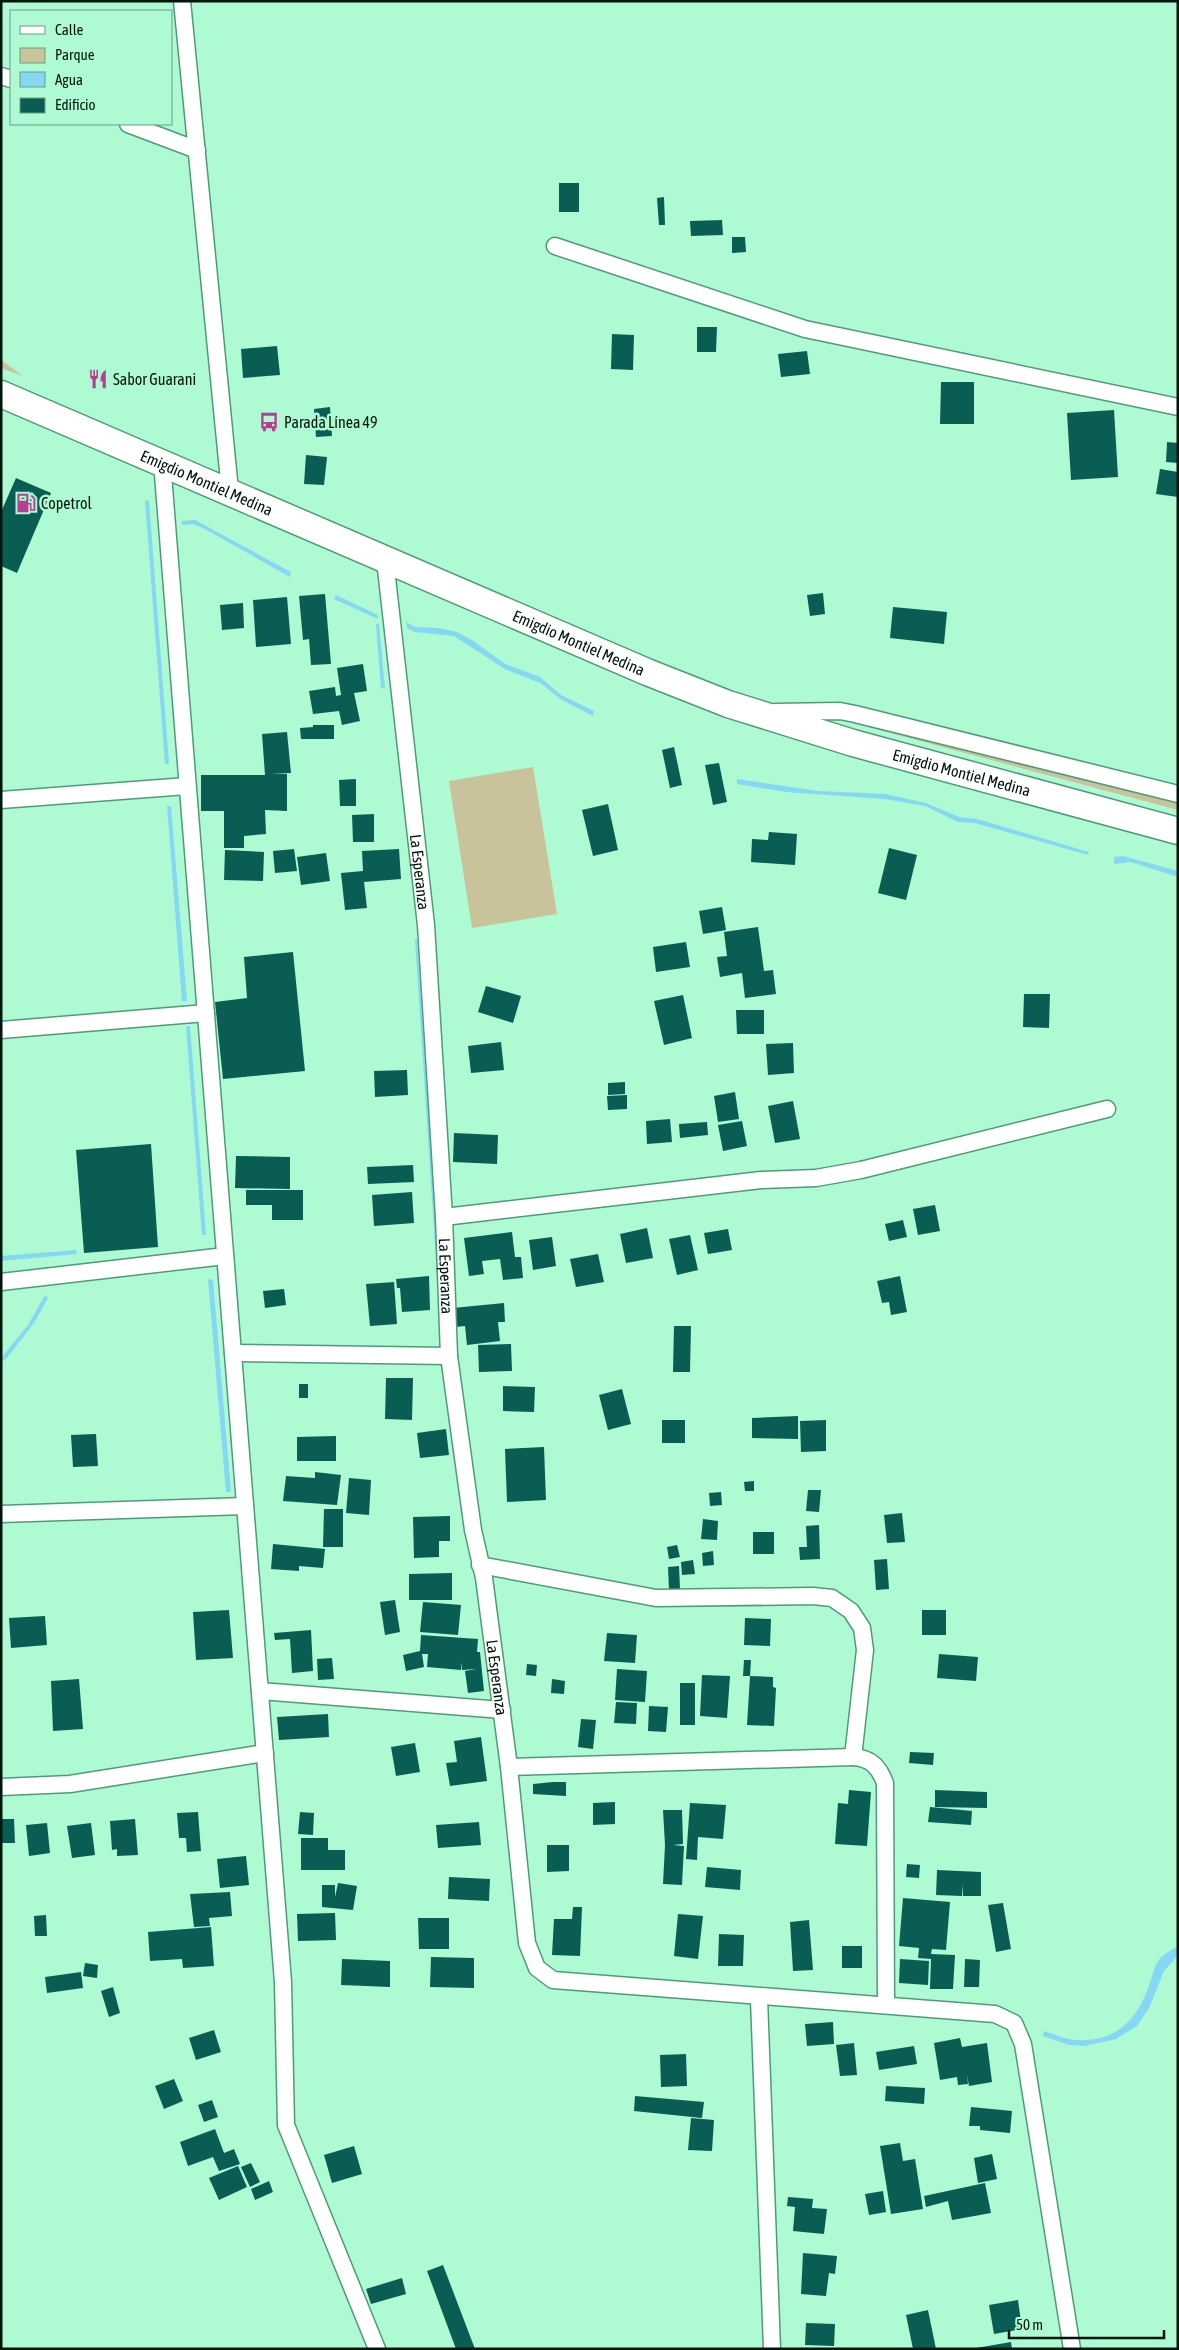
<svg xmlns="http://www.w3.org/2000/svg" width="1179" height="2350" font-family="'Asap Condensed',sans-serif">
<rect width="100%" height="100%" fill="#adfad3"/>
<path fill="#c8c39b" d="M1 360 23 376 1 368Z
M837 715 1178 801V810L838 719Z
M533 767 557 914 472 928 449 781Z"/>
<path fill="#85d7f3" d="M145 500 149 501 169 764H165Z
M195 520 291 572 290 577 203 528 193 524 182 525V521Z
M336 595 378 615V619L334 599Z
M406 622 415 627 439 628 457 632 472 640 505 664 540 677 561 695 594 711 593 716 562 700 540 683 505 669 454 636 415 632 407 628Z
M379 623 385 689 381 688 376 625Z
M737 779 819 791 885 794 926 803 959 817 977 819 1089 852 1088 855 975 823 958 822 925 806 885 799 786 792 737 784Z
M167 806H171L187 1001H182Z
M1123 856 1178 871V877L1131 862 1114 864V857Z
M417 939 443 1336H441L415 940Z
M186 1026H190L206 1235H202Z
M76 1250 77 1254 1 1261V1256Z
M208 1279 213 1280 231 1492H226Z
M45 1295 48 1298 34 1323 7 1358 1 1362V1358L28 1325Z
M1178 1946V1955L1164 1971 1149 2008 1137 2026 1116 2039 1084 2046 1069 2045 1043 2036 1044 2031C1054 2034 1066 2040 1077 2040 1114 2042 1135 2022 1147 1991 1158 1966 1150 1961 1178 1946Z"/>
<path fill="#0a5d53" d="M559 183H579V212H559Z
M664 197 665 225H659L657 198Z
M722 220 723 235 691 236 690 221Z
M732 237H745L746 252 732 253Z
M697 327H717L716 352H697Z
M612 334 634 335 633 370 611 369Z
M277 346 280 375 243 378 241 349Z
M807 351 810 374 781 377 778 354Z
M941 382H974V424H940Z
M330 407 332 436 316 437 314 409Z
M1114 410 1118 477 1071 480 1067 413Z
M1167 442 1178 443V463L1166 462Z
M306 455 327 457 324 485 304 484Z
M1160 469 1178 472V497L1156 494Z
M16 478 51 493 17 573 1 566V512Z
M823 593 825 614 810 616 807 595Z
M325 594 331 664 311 665 309 639 303 640 299 596Z
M287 597 291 644 256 647 253 600Z
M243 603 244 628 222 630 220 605Z
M893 607 947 612 944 644 890 638Z
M363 664 367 691 354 693 360 721 342 725 339 711 313 714 309 691 335 687 336 696 341 695 337 668Z
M313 725H334V739H301L300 728 313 727Z
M287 732 291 773 271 774H287V811L265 810 266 834 244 836V848H224V811H201V775H265L262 734Z
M674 747 682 785 670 788 662 750Z
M719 763 727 802 713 805 705 765Z
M356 779V806H340L339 780Z
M608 804 618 850 593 856 582 810Z
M374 814V842H353L352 815Z
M769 832 797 834 795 865 751 862 752 839 768 840Z
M889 848 917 855 906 900 878 893Z
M294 849 297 871 275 873 273 851Z
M399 849 401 879 364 882 367 908 345 910 341 873 363 871 362 851Z
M225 850 264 852 263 881 224 880Z
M326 853 330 881 301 885 297 857Z
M722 907 726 930 703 934 699 911Z
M758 927 764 971 773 970 776 994 745 998 742 973 720 977 717 957 727 956 724 932Z
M686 942 690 967 656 972 653 947Z
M293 952 305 1071 223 1079 215 1002 247 998 244 957Z
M486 986 521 996 513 1023 478 1012Z
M1024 994H1050L1049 1028 1023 1027Z
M683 995 692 1038 664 1045 654 1001Z
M736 1010H764V1034H737Z
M501 1042 504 1070 471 1073 468 1046Z
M793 1043 794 1073 768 1075 766 1044Z
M407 1070 408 1095 375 1097 374 1071Z
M625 1082V1094L608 1095V1083Z
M735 1092 739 1119 718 1122 714 1096Z
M627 1095V1109L608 1110 607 1096Z
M793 1101 800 1139 775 1143 768 1106Z
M670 1119 672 1142 647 1144 646 1121Z
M742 1121 747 1146 723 1151 718 1125Z
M707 1122 708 1135 680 1138 679 1124Z
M454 1133 498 1135 497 1164 453 1162Z
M151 1144 158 1247 84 1253 76 1150Z
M236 1156 290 1157V1189L235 1188Z
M413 1165 414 1182 368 1184 367 1167Z
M246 1190H303V1220H272V1205H246Z
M412 1192 414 1223 374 1226 372 1195Z
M935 1205 940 1231 918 1235 913 1209Z
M903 1220 907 1237 889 1241 885 1224Z
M647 1228 653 1258 626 1263 620 1234Z
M728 1229 732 1250 708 1254 704 1233Z
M512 1232 515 1257H521L523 1278 503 1280 500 1259 482 1261 484 1274 469 1276 464 1238Z
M690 1235 698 1270 677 1275 669 1239Z
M552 1237 556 1266 533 1270 529 1240Z
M598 1254 604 1282 576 1287 570 1259Z
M429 1276 430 1310 402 1312 400 1288H397L396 1279Z
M900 1276 907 1312 891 1315 889 1302 882 1303 877 1281Z
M394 1282 397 1324 370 1326 366 1284Z
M284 1289 286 1305 265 1308 263 1291Z
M504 1303 505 1322H498L500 1341 467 1345 465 1326 455 1327 453 1308Z
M674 1326H691L690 1372H673Z
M511 1344 512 1371 479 1372 478 1345Z
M386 1378H413L412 1420 385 1419Z
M299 1384H308V1398H299Z
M503 1386 535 1387 534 1412 503 1411Z
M622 1389 631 1424 608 1430 599 1395Z
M798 1416V1439L752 1438V1418Z
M662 1420H685V1443H662Z
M826 1420V1451L801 1452 800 1421Z
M446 1429 449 1455 420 1458 417 1433Z
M96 1434 98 1466 73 1467 71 1435Z
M336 1436V1461H297V1437Z
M544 1447 546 1500 507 1502 505 1449Z
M315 1472 341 1475 337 1505 283 1501 286 1476 315 1478Z
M349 1478 371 1480 369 1515 346 1513Z
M754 1481V1491H745L744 1482Z
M808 1490H821L819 1512 806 1511Z
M721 1492 722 1505 710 1506 709 1493Z
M324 1509H343V1547H323Z
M902 1513 905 1542 887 1543 884 1515Z
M450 1516V1541H439V1557L414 1558 413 1517Z
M703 1519 718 1521 717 1540 701 1539Z
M819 1525 820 1559 800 1560 799 1547H807L806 1526Z
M753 1532H774V1554H753Z
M273 1544 325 1549 323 1568 299 1566V1571L271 1569Z
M677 1545 680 1557 669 1559 667 1547Z
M713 1551 714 1565 703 1566 702 1553Z
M887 1559 889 1589 876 1590 874 1560Z
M693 1560 695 1574 682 1575 681 1562Z
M679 1566 680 1589 669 1590 668 1567Z
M452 1573V1600H409V1574Z
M395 1600 400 1632 385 1635 380 1602Z
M423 1602 461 1605 458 1635 420 1632Z
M229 1610 233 1658 196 1660 193 1612Z
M922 1610H946V1635H922Z
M45 1616 47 1645 11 1648 9 1618Z
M745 1618 771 1619 770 1646 744 1645Z
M311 1630 313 1671 292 1673 290 1639 275 1640 274 1633Z
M607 1633 637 1635 635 1663 604 1661Z
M421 1635 478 1639 477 1652H480L484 1691 468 1693 465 1671 476 1669 462 1670 461 1662V1670L427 1667 428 1654H422L424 1667 406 1671 403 1655 420 1651Z
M939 1654 978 1657 976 1681 937 1678Z
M332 1658 334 1679 318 1680 317 1659Z
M744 1660H751L750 1676 773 1677V1687L776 1688 774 1726 747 1725 750 1676H743Z
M527 1664 537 1665 536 1676 526 1675Z
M617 1669 647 1671 645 1702 615 1700Z
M702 1675 730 1676 727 1718 700 1716Z
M79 1679 83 1729 53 1731 51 1681Z
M552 1679 565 1681 564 1694 551 1693Z
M680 1683H695V1725H680Z
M616 1702 637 1703 636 1724 614 1723Z
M649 1706 668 1707 666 1732 648 1731Z
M328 1714 329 1737 279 1740 277 1717Z
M581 1719 596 1720 593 1749 578 1747Z
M481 1737 487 1781 450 1786 446 1763 457 1762 454 1741Z
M415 1743 420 1772 396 1776 391 1747Z
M910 1752 934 1753 933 1765 909 1763Z
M553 1782H566V1796L533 1794V1784Z
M849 1790 871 1792 867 1846 835 1844 838 1803 848 1804Z
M935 1790 987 1792V1808L935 1807Z
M615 1802V1824L593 1825V1803Z
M690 1803 726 1805 723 1839 698 1837 697 1860 686 1859Z
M930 1807 972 1811 971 1825 928 1822Z
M663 1810H682L683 1844 673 1845 684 1846 682 1885 663 1884 665 1845Z
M198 1812 201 1851 187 1852 186 1838H179L177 1813Z
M300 1812 314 1813 313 1835 298 1834Z
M1 1819H14L15 1843H1Z
M135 1819 138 1855 117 1856V1849L112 1850 110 1821Z
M479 1822 481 1845 438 1848 436 1825Z
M47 1823 50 1853 29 1856 26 1825Z
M91 1823 95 1855 72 1858 67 1826Z
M301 1838H328V1850H345V1870H301Z
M547 1845H569V1871L547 1872Z
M246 1856 249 1885 220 1888 217 1859Z
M907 1864 920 1865 919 1878 906 1877Z
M707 1867 741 1870 740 1890 705 1887Z
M937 1870 981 1872V1896H963V1884L962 1896 936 1895Z
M449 1877 490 1879 489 1901 448 1899Z
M338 1883 357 1886 353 1910 322 1907V1885H335V1897Z
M230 1892 232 1916 209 1918 210 1926 194 1927 190 1894Z
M903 1898 950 1902 946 1950 932 1949 931 1954 955 1955 953 1989H930L931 1959 918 1958 919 1948 899 1946Z
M1003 1903 1011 1949 996 1952 988 1905Z
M573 1907H582L580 1956 552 1955 554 1919H572Z
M335 1913 336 1940 298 1941 297 1914Z
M678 1914 703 1916 698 1959 674 1956Z
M46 1915 47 1936H35L34 1916Z
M418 1918H449V1949H419Z
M809 1920 813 1970 793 1971 790 1922Z
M211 1927 214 1966 183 1968 182 1959 150 1961 148 1932Z
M719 1934 744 1935 743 1966H718Z
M842 1946H862V1968H842Z
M431 1957 474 1958V1988L430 1987Z
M342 1959 390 1961V1987L341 1985Z
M900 1959 929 1961 928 1985 899 1983Z
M965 1959 980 1960 979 1987H964Z
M85 1963 98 1965 97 1978 83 1976Z
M81 1972 83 1988 47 1993 45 1977Z
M113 1987 120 2013 109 2017 101 1991Z
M833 2022 834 2044 807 2046 805 2024Z
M214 2030 221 2052 196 2060 189 2038Z
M960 2038 962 2047 987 2043 992 2082 969 2086 967 2075 968 2084 958 2085 957 2077 940 2080 934 2043Z
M854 2043 857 2075 840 2076 836 2045Z
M914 2046 917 2064 879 2070 876 2052Z
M686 2054 687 2086 661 2087 660 2055Z
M174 2079 183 2101 164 2109 155 2086Z
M886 2086 925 2088 924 2104 885 2101Z
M635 2096 704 2102 702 2118 634 2111Z
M212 2100 218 2117 204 2122 198 2105Z
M971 2107 1012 2111 1010 2133 980 2130V2126H969Z
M691 2118 714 2120 712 2151 688 2150Z
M215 2129 224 2153 234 2149 240 2164 219 2171 213 2157 188 2166 180 2142Z
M900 2143 903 2161 915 2159 923 2209 891 2214 880 2146Z
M354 2146 362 2174 332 2183 324 2155Z
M992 2154 997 2179 978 2183 974 2158Z
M251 2163 260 2182 250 2187 241 2167Z
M238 2166 247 2187 219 2200 209 2178Z
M269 2181 273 2192 255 2200 251 2189Z
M985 2183 991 2213 952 2220 948 2201 926 2207 924 2196Z
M883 2191 886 2212 869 2215 865 2194Z
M788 2197 813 2199 812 2208 827 2209 824 2234 793 2231 795 2207 787 2206Z
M803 2253 837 2256 835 2274 829 2273 826 2296 801 2294Z
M443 2265 475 2349H456L427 2271Z
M402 2278 406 2294 371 2304 366 2289Z
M1018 2300 1022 2329 994 2334 989 2305Z
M928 2310 936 2349H913L906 2315Z
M806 2323 835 2324 834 2346 805 2345Z
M1011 2342 1012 2349H976V2348Z"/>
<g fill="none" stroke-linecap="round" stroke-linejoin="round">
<defs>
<g id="minor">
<path d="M182 1 230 491"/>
<path d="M1 76 11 79"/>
<path d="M128 124 197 150"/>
<path d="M555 246 805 329 1178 407"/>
<path d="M162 462 283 1982 286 2125 377 2349"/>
<path id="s1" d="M385 560 426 925 444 1217 449 1356 473 1530 484 1578 509 1767 527 1943 537 1968 553 1980 995 2014 1014 2023 1023 2044 1072 2349"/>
<path d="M775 712 840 711 855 714 1178 794"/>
<path d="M1 800 187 786"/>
<path d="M1 1030 206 1013"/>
<path d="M444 1217 761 1180 816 1178 861 1170 1107 1109"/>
<path d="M1 1282 225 1256"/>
<path d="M233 1353 449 1356"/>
<path d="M1 1514 245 1506"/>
<path d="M480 1565 656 1598 813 1596 832 1598 851 1611 862 1628 865 1650 853 1757C871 1758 879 1767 885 1783L886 2005"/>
<path d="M260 1691 502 1710"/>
<path d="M509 1767 853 1757"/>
<path d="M1 1787 70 1784 265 1753"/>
<path d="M759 1998 772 2349"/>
</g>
<g id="primary">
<path id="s2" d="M1 394 647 672 728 704 853 743 1178 831"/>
</g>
</defs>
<use href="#minor" stroke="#509b77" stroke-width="19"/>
<use href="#primary" stroke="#509b77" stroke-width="29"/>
<use href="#minor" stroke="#fff" stroke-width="16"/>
<use href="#primary" stroke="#fff" stroke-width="26"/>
</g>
<defs>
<symbol id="restaurant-bare" viewBox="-9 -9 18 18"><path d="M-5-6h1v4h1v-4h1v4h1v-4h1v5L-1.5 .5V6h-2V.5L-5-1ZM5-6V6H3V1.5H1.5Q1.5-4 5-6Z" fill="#b73e93" stroke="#adfad3" stroke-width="2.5" paint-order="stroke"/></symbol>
<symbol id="bus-bare" viewBox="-9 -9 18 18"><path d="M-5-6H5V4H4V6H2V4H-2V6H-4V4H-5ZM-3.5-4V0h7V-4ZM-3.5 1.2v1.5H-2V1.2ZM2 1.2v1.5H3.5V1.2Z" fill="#b73e93" stroke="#adfad3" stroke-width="2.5" paint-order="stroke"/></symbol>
<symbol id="fuel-bare" viewBox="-9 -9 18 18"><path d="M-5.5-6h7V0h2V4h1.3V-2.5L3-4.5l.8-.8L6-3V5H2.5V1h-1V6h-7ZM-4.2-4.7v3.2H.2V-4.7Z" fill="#b73e93" stroke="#adfad3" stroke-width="2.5" paint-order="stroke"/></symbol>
</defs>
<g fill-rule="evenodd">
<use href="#restaurant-bare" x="84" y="365" width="28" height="28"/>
<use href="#bus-bare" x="255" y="408" width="28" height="28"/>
<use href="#fuel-bare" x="12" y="489" width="28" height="28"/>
</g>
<g text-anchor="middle" stroke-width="5" stroke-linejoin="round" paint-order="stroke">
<g font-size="16" fill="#00150b" stroke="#adfad3" text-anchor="start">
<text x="113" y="385">Sabor Guarani</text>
<text x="284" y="428">Parada Línea 49</text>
<text x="41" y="509">Copetrol</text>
</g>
<g font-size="16" fill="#00150b" stroke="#adfad3">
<text dy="6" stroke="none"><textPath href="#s2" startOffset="224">Emigdio Montiel Medina</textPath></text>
<text dy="6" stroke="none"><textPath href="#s2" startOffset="629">Emigdio Montiel Medina</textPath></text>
<text dy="6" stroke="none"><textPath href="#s2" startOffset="1034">Emigdio Montiel Medina</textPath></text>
<text dy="6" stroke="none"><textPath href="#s1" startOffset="314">La Esperanza</textPath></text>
<text dy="6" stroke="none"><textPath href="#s1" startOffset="719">La Esperanza</textPath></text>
<text dy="6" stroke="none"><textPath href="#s1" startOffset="1124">La Esperanza</textPath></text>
</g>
</g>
<rect width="1179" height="2350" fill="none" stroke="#00150b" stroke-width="5"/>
<rect x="10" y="10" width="162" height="115" fill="#adfad3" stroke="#689e83"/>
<rect x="20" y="26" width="25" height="8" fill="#ffffff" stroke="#689e83"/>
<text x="55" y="35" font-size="15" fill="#00150b">Calle</text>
<rect x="20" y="48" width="25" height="15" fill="#c8c39b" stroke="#689e83"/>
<text x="55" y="60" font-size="15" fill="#00150b">Parque</text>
<rect x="20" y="72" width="25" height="15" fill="#85d7f3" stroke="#689e83"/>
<text x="55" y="85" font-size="15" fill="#00150b">Agua</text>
<rect x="20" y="98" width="25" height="15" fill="#0a5d53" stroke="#689e83"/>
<text x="55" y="110" font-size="15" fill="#00150b">Edificio</text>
<path d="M1009 2330v8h155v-8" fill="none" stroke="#00150b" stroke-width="2.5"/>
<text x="1016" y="2330" font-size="15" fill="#00150b" stroke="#adfad3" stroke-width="4" paint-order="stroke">50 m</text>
</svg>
